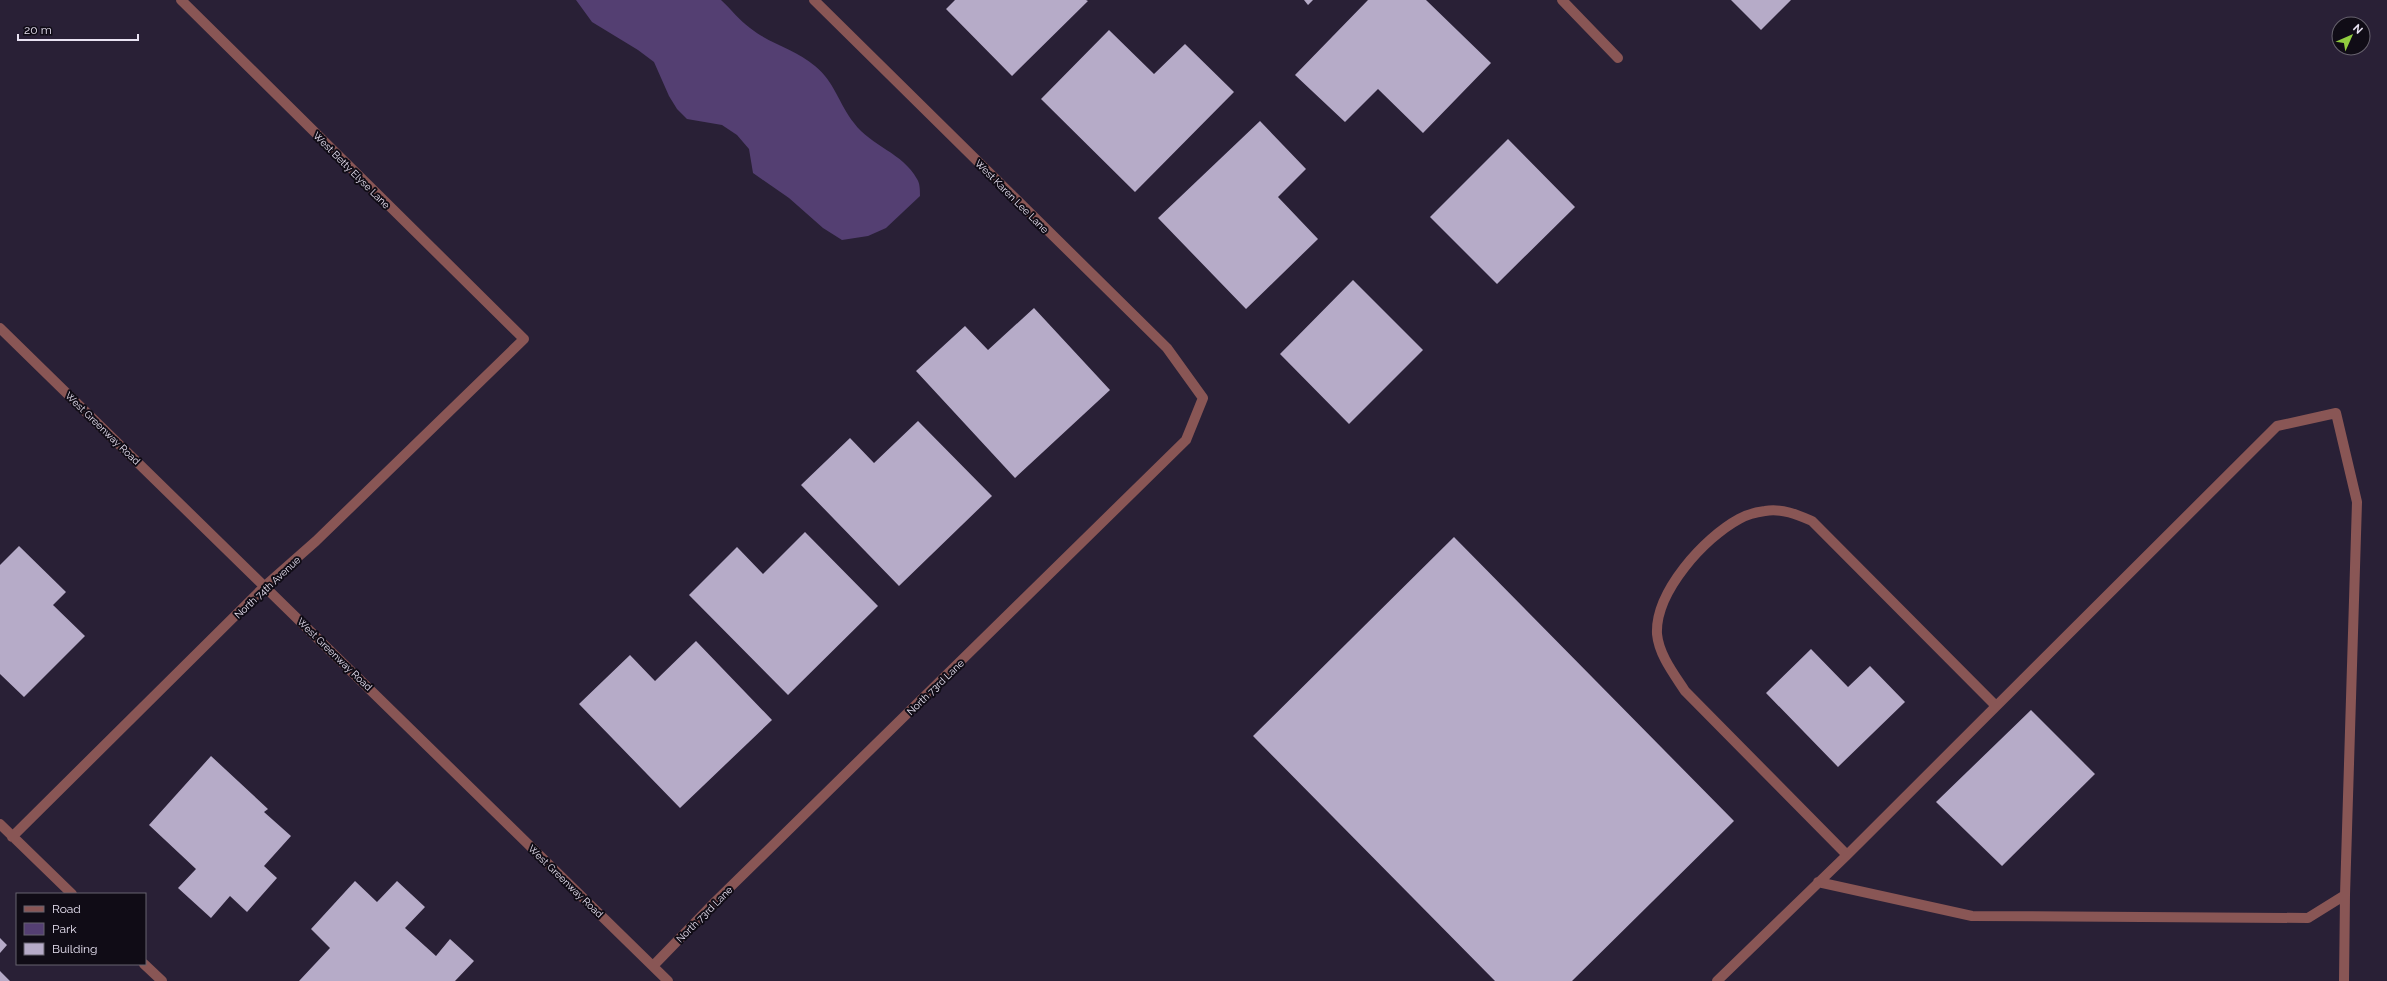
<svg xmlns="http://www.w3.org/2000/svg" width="2387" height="981" font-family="Raleway,sans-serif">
<rect width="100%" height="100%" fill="#292036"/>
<path fill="#543f72" d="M576 0H721C731 9 739 20 750 28 770 44 795 49 815 66 834 81 839 104 854 123 871 146 903 153 917 179 920 183 920 191 920 196L886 228 868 236 842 240 823 228 789 198 753 173 749 149 737 135 722 125 687 119 677 109 669 96 654 62 638 50 592 22Z"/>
<path fill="#b6abc8" d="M955 0H1086L1088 1 1012 76 946 9Z
M1304 0H1313L1308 5Z
M1368 0H1426L1491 63 1423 133 1378 89 1345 122 1295 75Z
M1731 0H1791L1761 30Z
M1109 30 1154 74 1185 44 1234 92 1135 192 1041 99Z
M1260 121 1306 169 1278 197 1318 239 1246 309 1158 218Z
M1508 139 1575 207 1497 284 1430 217Z
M1353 280 1423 350 1349 424 1280 354Z
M1034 308 1110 390 1015 478 916 371 965 326 988 350Z
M918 421 992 496 899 586 801 485 850 438 874 463Z
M805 532 878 606 788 695 689 595 737 547 763 574Z
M1454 537 1734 821 1572 981H1495L1253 736Z
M19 546 66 592 53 605 85 636 24 697 0 674V565Z
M696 641 772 720 680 808 579 704 630 655 655 681Z
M1811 649 1848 687 1870 666 1905 702 1838 767 1766 693Z
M2031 710 2095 774 2002 866 1936 802Z
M211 756 268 809 264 812 291 836 264 866 277 878 247 912 230 896 211 918 178 888 196 869 149 825Z
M355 881 377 902 397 881 425 907 405 928 436 956 450 939 474 961 455 981H299L330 948 311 929Z
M0 938 7 945 0 953Z
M0 971 10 981H0Z"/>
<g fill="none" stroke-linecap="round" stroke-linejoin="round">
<path stroke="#895655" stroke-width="10" d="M1562 0 1618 58
M0 328 668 981
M0 824 72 894
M12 837 265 586 316 541 524 339 181 0
M1847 855 1685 691C1674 674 1659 655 1657 634 1655 592 1704 538 1739 519 1746 515 1757 512 1765 511 1782 508 1798 515 1812 521L1996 706
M144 964 162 981
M653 966 716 901 1186 440 1203 398 1167 348 814 0
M1717 981 1847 855 2277 426 2336 413 2357 502 2345 895 2308 918 1972 916 1818 882
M2344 981 2345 895"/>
</g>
<g text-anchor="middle" stroke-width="4" stroke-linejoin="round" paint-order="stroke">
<g font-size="10" fill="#e9e3f3" stroke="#100c16">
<text transform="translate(352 170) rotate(45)" y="4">West Betty Elyse Lane</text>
<text transform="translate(1012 196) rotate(45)" y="4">West Karen Lee Lane</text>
<text transform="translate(103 428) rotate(44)" y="4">West Greenway Road</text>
<text transform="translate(267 587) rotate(-43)" y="4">North 74th Avenue</text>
<text transform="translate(335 654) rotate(44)" y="4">West Greenway Road</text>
<text transform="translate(935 687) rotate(-44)" y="4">North 73rd Lane</text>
<text transform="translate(566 881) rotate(44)" y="4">West Greenway Road</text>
<text transform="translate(704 914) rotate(-45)" y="4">North 73rd Lane</text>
</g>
</g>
<rect x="16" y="893" width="130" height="72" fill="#100c16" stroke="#67626e"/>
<rect x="24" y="906" width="20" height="6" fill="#895655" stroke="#67626e"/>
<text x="52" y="913" font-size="12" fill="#e9e3f3">Road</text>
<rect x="24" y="923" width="20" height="12" fill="#543f72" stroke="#67626e"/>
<text x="52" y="933" font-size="12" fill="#e9e3f3">Park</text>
<rect x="24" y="943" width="20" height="12" fill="#b6abc8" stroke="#67626e"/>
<text x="52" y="953" font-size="12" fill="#e9e3f3">Building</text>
<g transform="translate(2351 36) rotate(45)"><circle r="19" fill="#100c16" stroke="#67626e"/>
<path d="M0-3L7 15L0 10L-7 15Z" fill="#91cd3f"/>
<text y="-6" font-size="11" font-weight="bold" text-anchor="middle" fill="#e9e3f3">N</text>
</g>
<path d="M18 34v6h120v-6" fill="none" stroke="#e9e3f3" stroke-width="2"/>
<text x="24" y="34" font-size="12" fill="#e9e3f3" stroke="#100c16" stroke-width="3" paint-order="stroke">20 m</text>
</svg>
